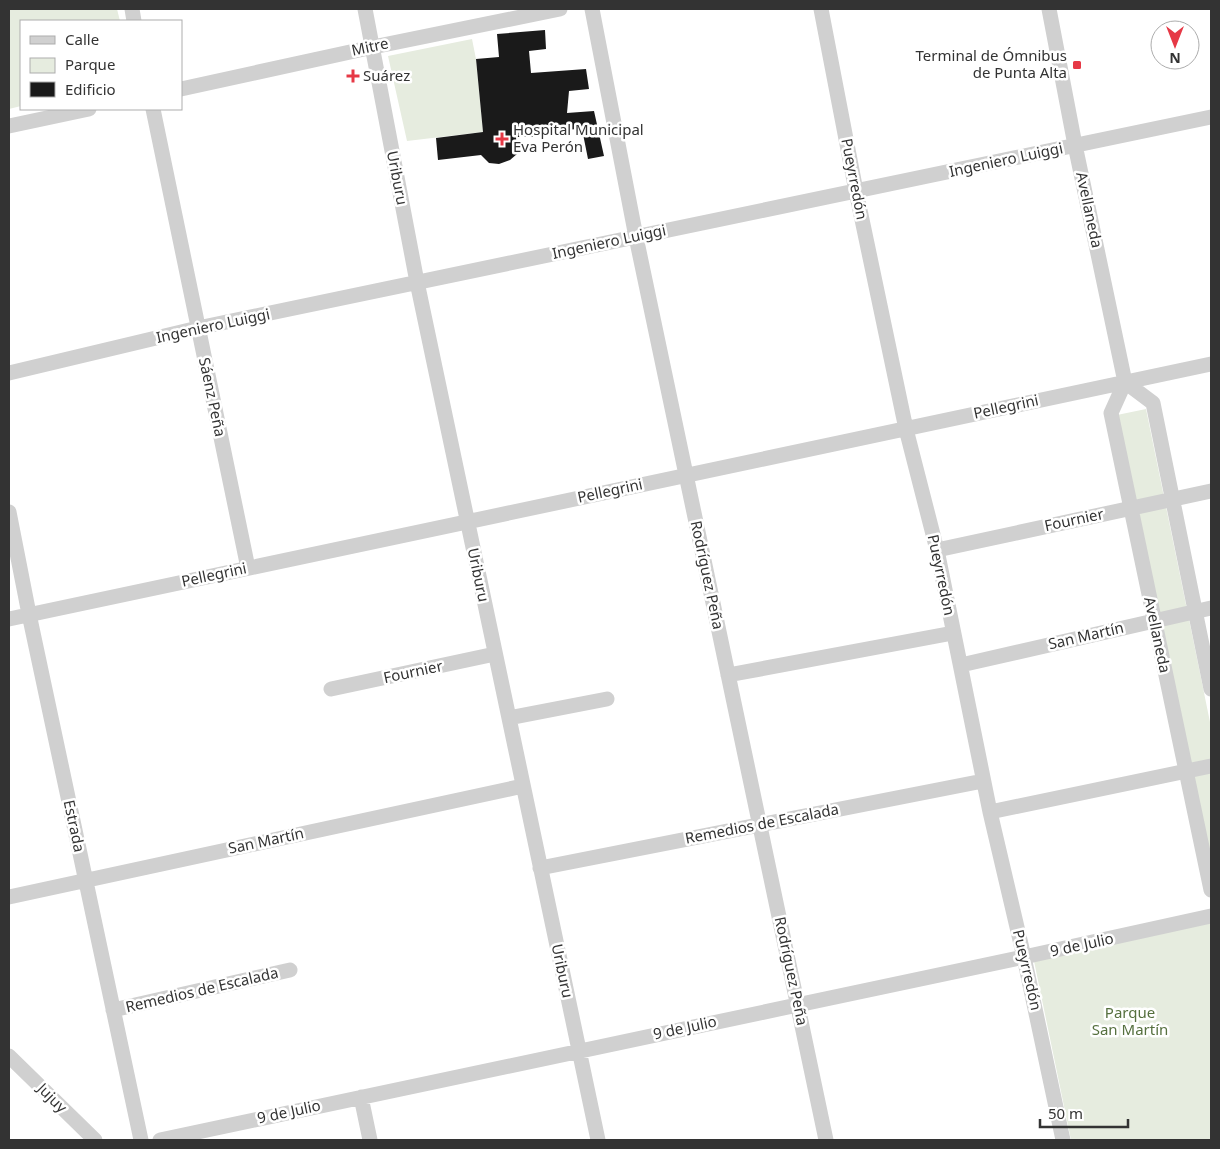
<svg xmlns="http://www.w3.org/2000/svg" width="1220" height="1149" font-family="'Noto Sans',sans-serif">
<rect width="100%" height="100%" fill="#fff"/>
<path fill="#e6ecdf" d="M9 9H117L120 21H21V106L9 109Z
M472 39 476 59 483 132 407 141 388 56Z
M1146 409 1211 727V859L1117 415Z
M1211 916V1140H1071L1034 961Z"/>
<path fill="#1a1a1a" d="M545 30 546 49 529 51 531 73 586 69 589 89 569 91 567 113 594 111 604 156 588 159 582 129 533 131V137H516L517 154 510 160 499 164 489 163 481 155 438 160 436 138 483 132 476 59 499 57 497 34Z"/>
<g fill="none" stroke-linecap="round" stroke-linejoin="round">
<path stroke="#d0d0d0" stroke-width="15" d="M132 9 134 21
M365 9 417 282 598 1140
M592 9 636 237 826 1140
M821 9 856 191 906 429 937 550 990 812 1024 957 1063 1140
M1049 9 1075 145 1125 382 1111 413 1211 890
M181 89 373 47 560 9
M153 109 248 568
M9 126 89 109
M9 373 198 328 1211 117
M1125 382 1153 403 1211 689
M9 512 29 614 141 1140
M937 550 1211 491
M9 619 1211 364
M961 665 1211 608
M728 675 953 633
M331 689 495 654
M509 718 607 699
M990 812 1211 766
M540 868 983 781
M9 897 523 786
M113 1010 290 970
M9 1056 95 1140
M361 1097 370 1140
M160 1140 1024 957 1211 916"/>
</g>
<g fill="#e63946" stroke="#fff" stroke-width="2">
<rect x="1072" y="60" width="10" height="10" rx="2.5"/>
<path d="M350.5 68.5h5v5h5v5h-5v5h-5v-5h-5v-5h5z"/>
<path d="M499.5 131.5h5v5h5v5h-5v5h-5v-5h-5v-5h5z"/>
</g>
<g text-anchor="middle" stroke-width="5" stroke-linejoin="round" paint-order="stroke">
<g font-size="15" fill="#333" stroke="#fff">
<text transform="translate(370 47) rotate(-12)" y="5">Mitre</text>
<text transform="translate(1006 160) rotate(-12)" y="5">Ingeniero Luiggi</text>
<text transform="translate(397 178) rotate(79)" y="5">Uriburu</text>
<text transform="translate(854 179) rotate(79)" y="5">Pueyrredón</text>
<text transform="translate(1089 210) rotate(78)" y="5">Avellaneda</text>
<text transform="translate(609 242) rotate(-12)" y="5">Ingeniero Luiggi</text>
<text transform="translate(213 326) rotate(-12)" y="5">Ingeniero Luiggi</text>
<text transform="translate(212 397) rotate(78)" y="5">Sáenz Peña</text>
<text transform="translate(1006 407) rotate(-12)" y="5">Pellegrini</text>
<text transform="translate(610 491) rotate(-12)" y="5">Pellegrini</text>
<text transform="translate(1074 520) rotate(-12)" y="5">Fournier</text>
<text transform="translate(214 575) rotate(-12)" y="5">Pellegrini</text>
<text transform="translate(478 575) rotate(78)" y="5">Uriburu</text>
<text transform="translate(707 575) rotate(78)" y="5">Rodríguez Peña</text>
<text transform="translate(941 575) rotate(78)" y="5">Pueyrredón</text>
<text transform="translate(1157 635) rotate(78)" y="5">Avellaneda</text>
<text transform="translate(1086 636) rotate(-13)" y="5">San Martín</text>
<text transform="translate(413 672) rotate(-12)" y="5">Fournier</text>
<text transform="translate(762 824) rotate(-11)" y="5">Remedios de Escalada</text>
<text transform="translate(74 826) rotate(78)" y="5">Estrada</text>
<text transform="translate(266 841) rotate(-12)" y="5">San Martín</text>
<text transform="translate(1082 945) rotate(-12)" y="5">9 de Julio</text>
<text transform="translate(1027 970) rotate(77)" y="5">Pueyrredón</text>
<text transform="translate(562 971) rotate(78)" y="5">Uriburu</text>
<text transform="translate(791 971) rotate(78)" y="5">Rodríguez Peña</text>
<text transform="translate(202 990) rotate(-13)" y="5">Remedios de Escalada</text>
<text transform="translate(685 1028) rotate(-12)" y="5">9 de Julio</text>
<text transform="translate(52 1098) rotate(45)" y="5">Jujuy</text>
<text transform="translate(289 1112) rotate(-12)" y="5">9 de Julio</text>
</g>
<g font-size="15" fill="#333" stroke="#fff" text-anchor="start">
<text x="1067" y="61" text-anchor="end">Terminal de Ómnibus<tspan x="1067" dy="17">de Punta Alta</tspan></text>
<text x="363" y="81">Suárez</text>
<text x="513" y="135">Hospital Municipal<tspan x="513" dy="17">Eva Perón</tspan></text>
</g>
<g font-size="15" fill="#56703f" stroke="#fff">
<text x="1130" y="1018">Parque<tspan x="1130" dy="17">San Martín</tspan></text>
</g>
</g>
<rect width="1220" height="1149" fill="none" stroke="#333333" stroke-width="20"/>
<rect x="20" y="20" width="162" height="90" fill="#ffffff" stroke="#adadad"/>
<rect x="30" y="36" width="25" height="8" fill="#d0d0d0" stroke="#adadad"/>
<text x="65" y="45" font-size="15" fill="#333333">Calle</text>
<rect x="30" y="58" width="25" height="15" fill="#e6ecdf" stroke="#adadad"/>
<text x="65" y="70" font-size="15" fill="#333333">Parque</text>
<rect x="30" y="82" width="25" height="15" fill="#1a1a1a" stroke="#adadad"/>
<text x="65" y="95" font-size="15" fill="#333333">Edificio</text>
<g transform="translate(1175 45) rotate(180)"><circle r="24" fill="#ffffff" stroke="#adadad"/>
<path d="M0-4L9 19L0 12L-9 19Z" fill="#e63946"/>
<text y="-8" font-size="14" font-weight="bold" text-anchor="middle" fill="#333333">N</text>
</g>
<path d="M1040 1119v8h88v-8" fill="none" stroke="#333333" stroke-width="2.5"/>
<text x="1048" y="1119" font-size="15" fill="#333333" stroke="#ffffff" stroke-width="4" paint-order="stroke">50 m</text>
</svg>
